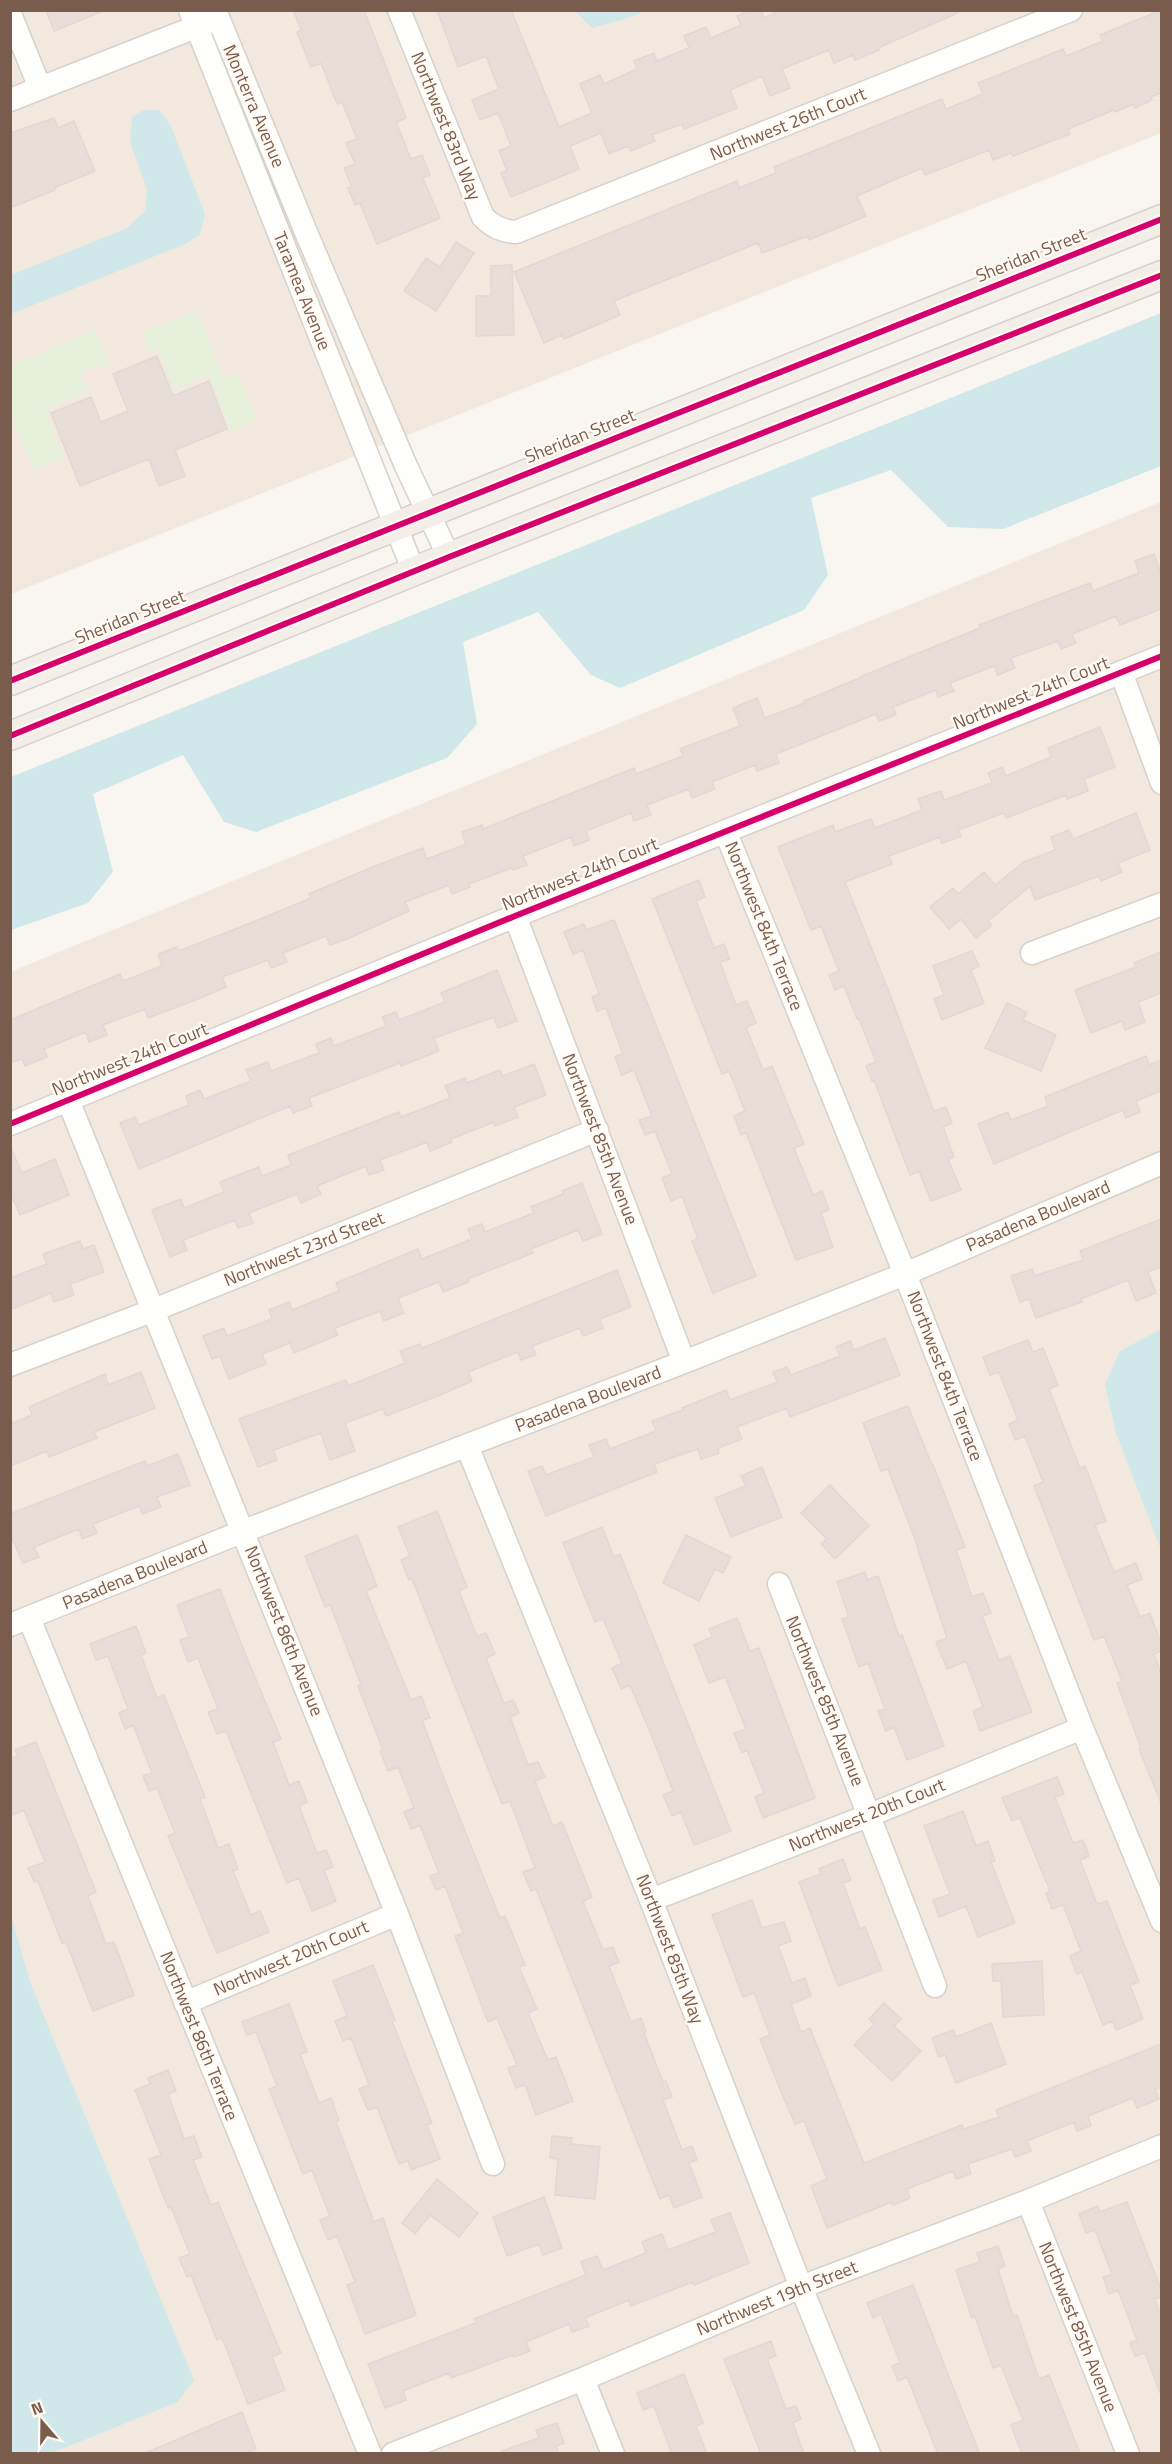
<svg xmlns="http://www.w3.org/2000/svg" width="1172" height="2464" font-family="'Titillium Web',sans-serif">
<rect width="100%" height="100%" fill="#f9f5f0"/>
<path fill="#f2e8de" d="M11 11H1161V133L11 594Z
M1161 502V2453H11L10 972Z"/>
<path fill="#e7f0db" d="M197 310 224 378 238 373 257 421 231 431 209 375 173 389 157 349 150 352 142 332Z
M95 330 110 368 104 370 102 364 80 373 88 392 45 410 64 458 33 470 11 413V365Z"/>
<path fill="#d0e8ea" d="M575 11H646L622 20 592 28Z
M143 110H160L171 126 205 214 200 235 183 245 11 314V275L127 228 145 211 147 189 130 142 132 117Z
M1161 313V466L1003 529 948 527 891 470 811 498 828 575 804 610 620 688 591 675 538 612 463 642 477 724 447 758 256 832 224 822 183 755 93 794 113 872 88 903 11 930V777Z
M1161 1329V1550L1116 1433 1105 1384 1120 1351Z
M10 1912 30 1982 194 2380 178 2402 52 2453H11Z"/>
<path fill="#e6ded7" stroke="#e2d8d2" stroke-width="1.5" d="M46 10H102L103 11 54 31Z
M293 10H364L406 118 396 122 411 159 422 155 430 175 423 178 440 218 377 244 360 203 355 205 348 188 352 187 344 168 355 164 346 143 357 139 342 102 337 104 321 63 311 67 297 32 301 30Z
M437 10H511L559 127 592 113 580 84 600 75 604 84 637 69 634 61 654 53 657 61 689 48 684 36 706 27 711 38 741 25 737 16 750 10H761L764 18 781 10 962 11 878 48 879 50 855 60 853 55 834 63 829 50 782 69 790 88 770 96 762 76 730 90 737 108 684 129 682 124 652 135 655 141 631 151 628 146 609 154 601 133 570 146 579 169 511 197 501 173 507 170 499 151 511 146 498 113 480 120 472 100 499 89 486 56 458 67Z
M1161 10V93L1151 97 1152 100 1135 108 1134 104 1115 112 1114 110 1068 129 1070 134 1013 156 1011 153 993 160 989 150 925 175 922 168 857 196 866 216 809 240 808 236 762 253 758 243 614 301 620 315 564 339 562 335 544 343 514 272 737 181 739 188 776 173 774 167 942 99 946 109 983 94 978 83 1063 49 1066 56 1103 41 1100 35Z
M54 118 58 128 74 121 95 171 54 188 55 190 10 208V133Z
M456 242 474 253 436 311 404 291 426 258 440 267Z
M512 265 514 335 476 336V296H491V266Z
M157 356 173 396 209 381 227 429 175 450 185 476 159 486 149 459 80 486 51 413 91 397 101 422 128 411 113 374Z
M1154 554 1161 573V609L1120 625 1116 616 1072 634 1076 643 1061 649 1058 641 1011 658 1015 668 998 675 994 666 950 683 954 691 938 697 936 690 893 707 896 715 879 721 876 714 776 754 779 763 757 771 755 765 712 782 715 789 692 798 689 789 647 805 651 815 634 821 631 813 586 831 589 840 574 846 571 837 523 856 527 865 513 870 512 868 469 884 470 887 452 894 449 885 405 902 409 911 347 939 330 945 326 936 283 953 287 962 271 968 268 960 222 977 226 987 198 999 148 1018 145 1009 103 1025 107 1035 89 1042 86 1032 44 1049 47 1057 25 1066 22 1059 10 1063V1020L120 974 123 981 162 966 158 954 177 947 179 951 253 922 311 898 309 894 375 866 423 848 427 859 466 844 462 832 482 825 483 829 634 768 636 774 683 756 680 749 740 726 733 708 757 698 765 718 805 703 804 701 862 677V676L980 628 979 625 1090 583 1093 591 1139 573 1135 561Z
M1100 727 1115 767 1084 779 1088 791 1067 799 1066 795 1006 818 1004 813 958 830 961 836 942 843 940 837 889 856 892 864 845 882 885 982 880 987 886 984 934 1111 946 1107 952 1123 943 1127 954 1157 948 1159 961 1190 931 1201 919 1171 910 1175 874 1080 872 1081 866 1066 876 1062 859 1019H857L844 986 835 990 829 975 839 971 821 926 811 930 778 847 833 825 835 832 871 819 875 828 922 810 918 799 941 791 944 800 992 783 988 773 1002 767 1006 776 1051 757 1048 748Z
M1136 813 1150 850 1118 863 1122 872 1101 881 1099 876 1035 900 1030 886 988 921 992 925 976 938 961 919 949 929 930 907 953 888 958 894 984 872 995 885 1024 862 1055 850 1051 837 1069 830 1073 839Z
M699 880 705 897 696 901 714 948 724 944 730 959 720 962 736 1005 747 1001 756 1023 746 1027 763 1070 772 1066 804 1144 794 1148 813 1195 822 1191 829 1210 821 1213 833 1247 796 1260 746 1133 741 1135 734 1116 745 1111 729 1071 722 1074 652 899Z
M614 920 756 1276 713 1293 692 1241 698 1239 682 1196 671 1201 662 1178 672 1174 655 1131 645 1135 639 1120 652 1116 634 1070 622 1075 615 1057 623 1054 606 1008 597 1011 592 997 599 994 583 950 573 954 564 932 584 924 586 930Z
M972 951 979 966 971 970 984 1003 942 1020 934 999 944 995 933 966Z
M1161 952V993L1138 1002 1145 1022 1125 1030 1122 1021 1091 1033 1075 990 1136 967 1134 963Z
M497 970 517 1021 498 1028 494 1017 434 1038 439 1051 401 1066 400 1063 309 1098 312 1106 293 1113 290 1106 139 1169 120 1123 135 1117 139 1125 189 1105 186 1096 200 1090 204 1099 251 1081 246 1070 268 1062 271 1071 319 1053 316 1044 331 1038 334 1046 386 1026 382 1017 396 1012 399 1020 445 1002 441 993Z
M1007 1003 1027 1012 1023 1020 1056 1035 1041 1071 985 1048Z
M1146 1056 1149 1065 1161 1060V1091L1136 1101 1140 1112 1126 1118 1123 1110 994 1164 978 1124 1008 1112 1011 1120 1048 1106 1045 1097Z
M534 1064 546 1095 514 1107 518 1117 495 1126 494 1122 451 1139 452 1142 430 1151 427 1142 380 1160 384 1170 369 1175 366 1166 317 1186 321 1194 301 1203 297 1194 249 1213 253 1223 238 1228 235 1220 183 1240 187 1250 170 1257 152 1210 181 1199 184 1208 224 1192 220 1182 259 1167 262 1176 291 1165 288 1155 399 1112 401 1117 450 1098 445 1086 465 1078 467 1083 500 1070 503 1076Z
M10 1146 22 1173 55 1159 69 1195 20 1215 10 1192Z
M582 1183 602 1234 583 1241 578 1230 531 1249 533 1253 468 1279 469 1282 443 1292 439 1282 398 1298 404 1313 384 1321 380 1311 335 1328 338 1335 294 1353 290 1343 262 1354 266 1364 229 1379 220 1356 212 1359 203 1336 224 1328 227 1336 272 1319 269 1310 289 1302 292 1310 339 1291 336 1283 418 1249 422 1259 472 1239 468 1229 482 1224 485 1232 534 1213 531 1207 563 1194 562 1191Z
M1161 1219V1267L1148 1272 1156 1293 1136 1301 1128 1280 1081 1299 1082 1302 1036 1318 1029 1299 1020 1302 1011 1276 1032 1269 1034 1276 1083 1260 1080 1251Z
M80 1241 83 1249 94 1245 104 1272 70 1284 74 1295 54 1302 51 1293 10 1310V1278L47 1264 43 1254Z
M617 1270 631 1307 600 1319 603 1328 583 1336 580 1328 532 1346 536 1355 521 1360 518 1352 468 1372 472 1381 440 1395 386 1416 383 1409 345 1423 355 1451 330 1460 321 1433 273 1450 277 1460 258 1467 239 1419 346 1380 348 1386 405 1363 400 1351 420 1344 422 1348Z
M885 1338 900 1375 790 1417 787 1408 737 1427 742 1439 718 1448 719 1453 701 1459 698 1449 654 1464 657 1472 546 1516 528 1471 542 1466 546 1475 594 1457 589 1445 606 1439 610 1449 656 1431 652 1421 683 1410 682 1408 709 1397 726 1390 730 1400 777 1382 773 1372 787 1367 791 1375 840 1356 836 1347 850 1341 854 1350Z
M1028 1340 1033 1352 1043 1348 1058 1385 1049 1389 1080 1468 1085 1466 1106 1521 1095 1525 1114 1572 1136 1563 1142 1579 1127 1585 1140 1617 1150 1613 1161 1644V1651L1154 1654 1161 1674V1803L1139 1749 1141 1748 1117 1683 1122 1681 1104 1636 1094 1640 1034 1486 1043 1482 1025 1436 1015 1440 1009 1424 1018 1420 999 1372 990 1375 983 1357Z
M141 1372 155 1408 94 1432 97 1438 49 1457 47 1451 10 1466V1424L32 1415 29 1407 105 1374 108 1385Z
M908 1406 932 1465H933L965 1547 956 1550 972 1597 983 1593 991 1613 982 1616 999 1660 1010 1656 1032 1712 980 1731 973 1711 983 1707 966 1661 947 1669 936 1642 947 1638 917 1547H918L888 1469 881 1471 863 1423Z
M178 1454 190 1485 157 1497 161 1507 142 1514 139 1506 93 1524 97 1533 82 1539 79 1529 34 1547 39 1557 23 1563 10 1533V1514L145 1461 147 1466Z
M762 1467 782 1517 731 1537 715 1498 746 1486 741 1476Z
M830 1485 869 1526 835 1559 821 1544 827 1539 801 1513Z
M437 1511 467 1587 459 1591 477 1636 486 1633 495 1654 486 1658 504 1703 513 1700 519 1713 510 1717 528 1765 538 1762 545 1777 535 1781 553 1826 562 1822 592 1897 583 1901 603 1950 613 1947 619 1962 609 1966 631 2022 641 2018 646 2032 644 2033 663 2082 666 2081 672 2097 663 2100 682 2150 692 2146 697 2160 689 2163 702 2197 674 2208 669 2195 660 2199 536 1889 531 1891 523 1872 535 1868 510 1801 502 1804 412 1579 409 1580 401 1560 410 1556 398 1527Z
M602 1527 614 1557 620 1554 731 1831 694 1845 681 1812 672 1816 663 1795 673 1791 653 1739 630 1685 621 1689 612 1668 622 1663 603 1619 595 1622 563 1543Z
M357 1535 377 1586 366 1591 411 1700 421 1696 430 1718 422 1720 450 1794 500 1918 505 1916 525 1965 519 1967 537 2009 528 2013 548 2060 556 2057 573 2101 536 2115 525 2085 516 2088 508 2068 517 2065 497 2018 488 2022 455 1936 463 1933 445 1886 436 1890 430 1876 439 1873 420 1825 411 1829 404 1812 414 1808 398 1767 388 1771 380 1751 383 1750 358 1686 361 1684 330 1605 325 1607 305 1556Z
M686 1535 731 1557 723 1573 715 1569 699 1601 663 1583Z
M865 1572 867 1580 878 1576 899 1636 902 1635 944 1746 907 1760 894 1727 886 1731 878 1711 885 1709 868 1663 859 1667 842 1619 849 1617 837 1582Z
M220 1589 247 1658 281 1739 273 1742 289 1785 299 1781 307 1802 299 1806 317 1853 326 1850 333 1867 324 1870 336 1901 312 1911 299 1878 287 1883 226 1731 217 1734 208 1712 218 1709 198 1658 188 1662 180 1640 189 1637 177 1605Z
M737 1618 750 1651 759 1648 815 1798 763 1818 755 1797 764 1793 747 1750 742 1753 734 1733 746 1729 725 1677 709 1683 694 1645 712 1637 709 1629Z
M136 1626 146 1653 141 1655 157 1698 164 1695 205 1797 200 1799 218 1848 229 1844 238 1869 233 1871 251 1915 260 1911 269 1932 217 1953 168 1836 175 1833 157 1788 149 1791 143 1776 152 1773 133 1725 125 1729 119 1713 128 1709 108 1656 96 1660 90 1644Z
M36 1742 96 1892 88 1896 106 1944 114 1942 134 1995 93 2011 66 1942 62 1943 38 1881 34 1882 28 1868 45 1862 24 1810 10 1816V1759L18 1756 15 1750Z
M1057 1777 1064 1794 1055 1797 1073 1843 1083 1840 1089 1856 1080 1860 1097 1904 1107 1901 1139 1982 1130 1985 1143 2019 1116 2030 1113 2021 1103 2025 1082 1972 1077 1974 1070 1956 1081 1951 1063 1905 1052 1909 1046 1893 1050 1891 1020 1818 1012 1821 1002 1798Z
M963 1811 976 1846 988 1841 995 1861 991 1862 1015 1923 978 1937 966 1906 939 1917 933 1900 950 1894 924 1826Z
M843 1859 851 1880 843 1883 860 1929 865 1927 882 1970 838 1986 799 1882 821 1874 819 1869Z
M752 1900 762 1928 784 1922 791 1941 778 1946 792 1983 805 1978 811 1996 791 2004 801 2032 810 2028 864 2163 962 2125 964 2129 999 2117 996 2110 1161 2044V2087L1155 2089 1159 2099 1137 2108 1133 2098 1088 2116 1091 2126 1077 2131 1074 2122 1027 2141 1031 2151 1015 2157 1012 2149 968 2164 971 2174 956 2179 953 2171 907 2189 910 2198 893 2205 892 2202 827 2228 811 2186 827 2179 804 2121 795 2124 782 2094 760 2039 770 2035 754 1993 743 1997 712 1915Z
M1042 1961 1044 2015 1003 2017 1001 1981H993L992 1964Z
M373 1965 395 2020 392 2021 432 2123 427 2125 440 2159 411 2170 408 2161 399 2164 377 2107 368 2110 359 2089 369 2085 351 2038 343 2041 335 2021 347 2016 333 1981Z
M884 2003 901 2019 894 2026 921 2051 892 2081 854 2045 874 2024 869 2019Z
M289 2004 307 2052 300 2054 319 2103 331 2098 339 2120 336 2122 374 2222 383 2218 416 2315 365 2334 347 2285 355 2282 337 2236 328 2240 320 2220 330 2216 312 2170 303 2174 269 2089 277 2086 256 2032 247 2035 242 2022Z
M991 2023 1006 2064 956 2083 945 2055 939 2057 932 2038 953 2030 956 2037Z
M168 2070 176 2091 168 2094 184 2139 194 2136 202 2157 193 2160 211 2205 218 2202 281 2353 272 2357 285 2390 248 2404 222 2337 217 2340 191 2275 187 2277 179 2258 190 2254 171 2207 168 2208 149 2159 161 2155 135 2090 150 2084 148 2078Z
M552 2136 572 2138 571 2144 600 2147 595 2199 555 2195 558 2159 550 2158Z
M437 2179 478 2213 459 2237 430 2215 415 2234 402 2223Z
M544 2197 562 2248 543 2255 539 2244 507 2256 493 2217Z
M1127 2202 1161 2289V2297L1155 2299 1161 2317 1160 2393 1145 2353 1135 2356 1130 2343 1137 2340 1118 2290 1109 2294 1103 2277 1112 2274 1095 2230 1086 2233 1079 2214 1098 2206 1100 2212Z
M730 2213 749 2263 694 2285 693 2282 631 2306 629 2300 585 2318 589 2326 572 2332 569 2324 526 2342 530 2351 514 2357 513 2355 451 2378 449 2373 403 2391 406 2400 385 2408 368 2364 476 2323 474 2319 586 2275 581 2262 597 2256 603 2270 646 2253 642 2242 662 2234 668 2250 716 2232 711 2220Z
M998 2246 1005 2266 998 2269 1013 2316 1017 2315 1039 2379 1049 2375 1080 2454H1022L1011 2425 1023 2420 1001 2365 993 2368 975 2316 972 2318 956 2270 980 2262 977 2253Z
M913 2285 962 2410 980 2454H938L907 2377 898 2381 892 2366 900 2363 881 2314 873 2318 867 2303Z
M771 2341 776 2356 767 2359 786 2409 796 2406 801 2419 793 2423 804 2454H761L724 2359Z
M684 2374 703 2423 696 2426 707 2454H672L654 2406 643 2410 637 2393Z
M242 2412 256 2449 245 2454H143Z
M557 2423 564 2443 556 2446 559 2454H503L502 2451 539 2438 536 2430Z"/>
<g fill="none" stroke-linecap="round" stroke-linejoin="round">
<defs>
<path id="minor" d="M190 10 414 572
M215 10 308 237 406 466 449 557
M399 10 483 217C493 227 502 231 516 232L1071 10
M10 14 40 88
M10 100 211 21
M1121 672 1162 783
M726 833 905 1274 1082 1728 1162 1921
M515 916 684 1362
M1032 953 1162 904
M68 1100 397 1914 493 2164
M10 1124 515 916 1162 656
M10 1365 154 1310 597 1130
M467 1446 651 1900 801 2287 869 2454
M779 1584 935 1986
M29 1618 370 2454
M10 1625 244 1531 684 1362 905 1274 1162 1163
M651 1900 870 1815 1082 1728
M185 2003 397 1914
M1028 2201 1128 2454
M583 2379 613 2454
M393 2454 583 2379 801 2287 1028 2201 1162 2146"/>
<path id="major" d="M10 681 1162 219
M10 736 449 557 1162 275"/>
</defs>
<use href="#minor" stroke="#d7d1cb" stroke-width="25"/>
<use href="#major" stroke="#dad1cc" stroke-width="31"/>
<use href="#minor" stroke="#fefefd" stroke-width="22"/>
<use href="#major" stroke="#f3eee8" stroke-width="28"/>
<defs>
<path id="cycleway" d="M10 681 1162 219
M10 736 449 557 1162 275
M10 1124 515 916 1162 656"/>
</defs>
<use href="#cycleway" stroke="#fffaf3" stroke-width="10"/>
<use href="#cycleway" stroke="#d6006c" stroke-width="6"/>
</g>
<g text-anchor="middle" stroke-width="4.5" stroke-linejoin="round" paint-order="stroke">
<g font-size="18" fill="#7a5c4d" stroke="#fffaf3">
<text transform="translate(254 106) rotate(67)" y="6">Monterra Avenue</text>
<text transform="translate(788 124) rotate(-22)" y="6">Northwest 26th Court</text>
<text transform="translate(446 126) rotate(68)" y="6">Northwest 83rd Way</text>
<text transform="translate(1031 255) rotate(-22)" y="6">Sheridan Street</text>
<text transform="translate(302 291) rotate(68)" y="6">Taramea Avenue</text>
<text transform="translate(580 436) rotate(-22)" y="6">Sheridan Street</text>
<text transform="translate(130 617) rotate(-22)" y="6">Sheridan Street</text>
<text transform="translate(1031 693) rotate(-22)" y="6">Northwest 24th Court</text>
<text transform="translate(580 874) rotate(-22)" y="6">Northwest 24th Court</text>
<text transform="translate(764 926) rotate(68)" y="6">Northwest 84th Terrace</text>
<text transform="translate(130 1059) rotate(-22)" y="6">Northwest 24th Court</text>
<text transform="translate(600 1139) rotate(69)" y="6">Northwest 85th Avenue</text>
<text transform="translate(1038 1216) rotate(-23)" y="6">Pasadena Boulevard</text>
<text transform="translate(304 1249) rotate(-22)" y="6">Northwest 23rd Street</text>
<text transform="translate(945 1376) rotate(69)" y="6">Northwest 84th Terrace</text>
<text transform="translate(588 1399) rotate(-21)" y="6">Pasadena Boulevard</text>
<text transform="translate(135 1575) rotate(-22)" y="6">Pasadena Boulevard</text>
<text transform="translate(284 1631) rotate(68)" y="6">Northwest 86th Avenue</text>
<text transform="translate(825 1701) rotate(68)" y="6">Northwest 85th Avenue</text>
<text transform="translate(867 1815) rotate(-22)" y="6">Northwest 20th Court</text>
<text transform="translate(670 1949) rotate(69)" y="6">Northwest 85th Way</text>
<text transform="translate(291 1958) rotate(-23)" y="6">Northwest 20th Court</text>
<text transform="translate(199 2036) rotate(68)" y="6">Northwest 86th Terrace</text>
<text transform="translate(777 2298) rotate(-22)" y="6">Northwest 19th Street</text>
<text transform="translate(1078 2327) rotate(68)" y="6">Northwest 85th Avenue</text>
</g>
</g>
<rect width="1172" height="2464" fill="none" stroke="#7a5c4d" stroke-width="24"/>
<g transform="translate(42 2422) rotate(340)" stroke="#fffaf3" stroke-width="4.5" paint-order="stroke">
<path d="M0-4.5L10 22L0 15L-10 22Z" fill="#7a5c4d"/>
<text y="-9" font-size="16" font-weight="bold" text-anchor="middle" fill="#7a5c4d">N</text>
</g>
</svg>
